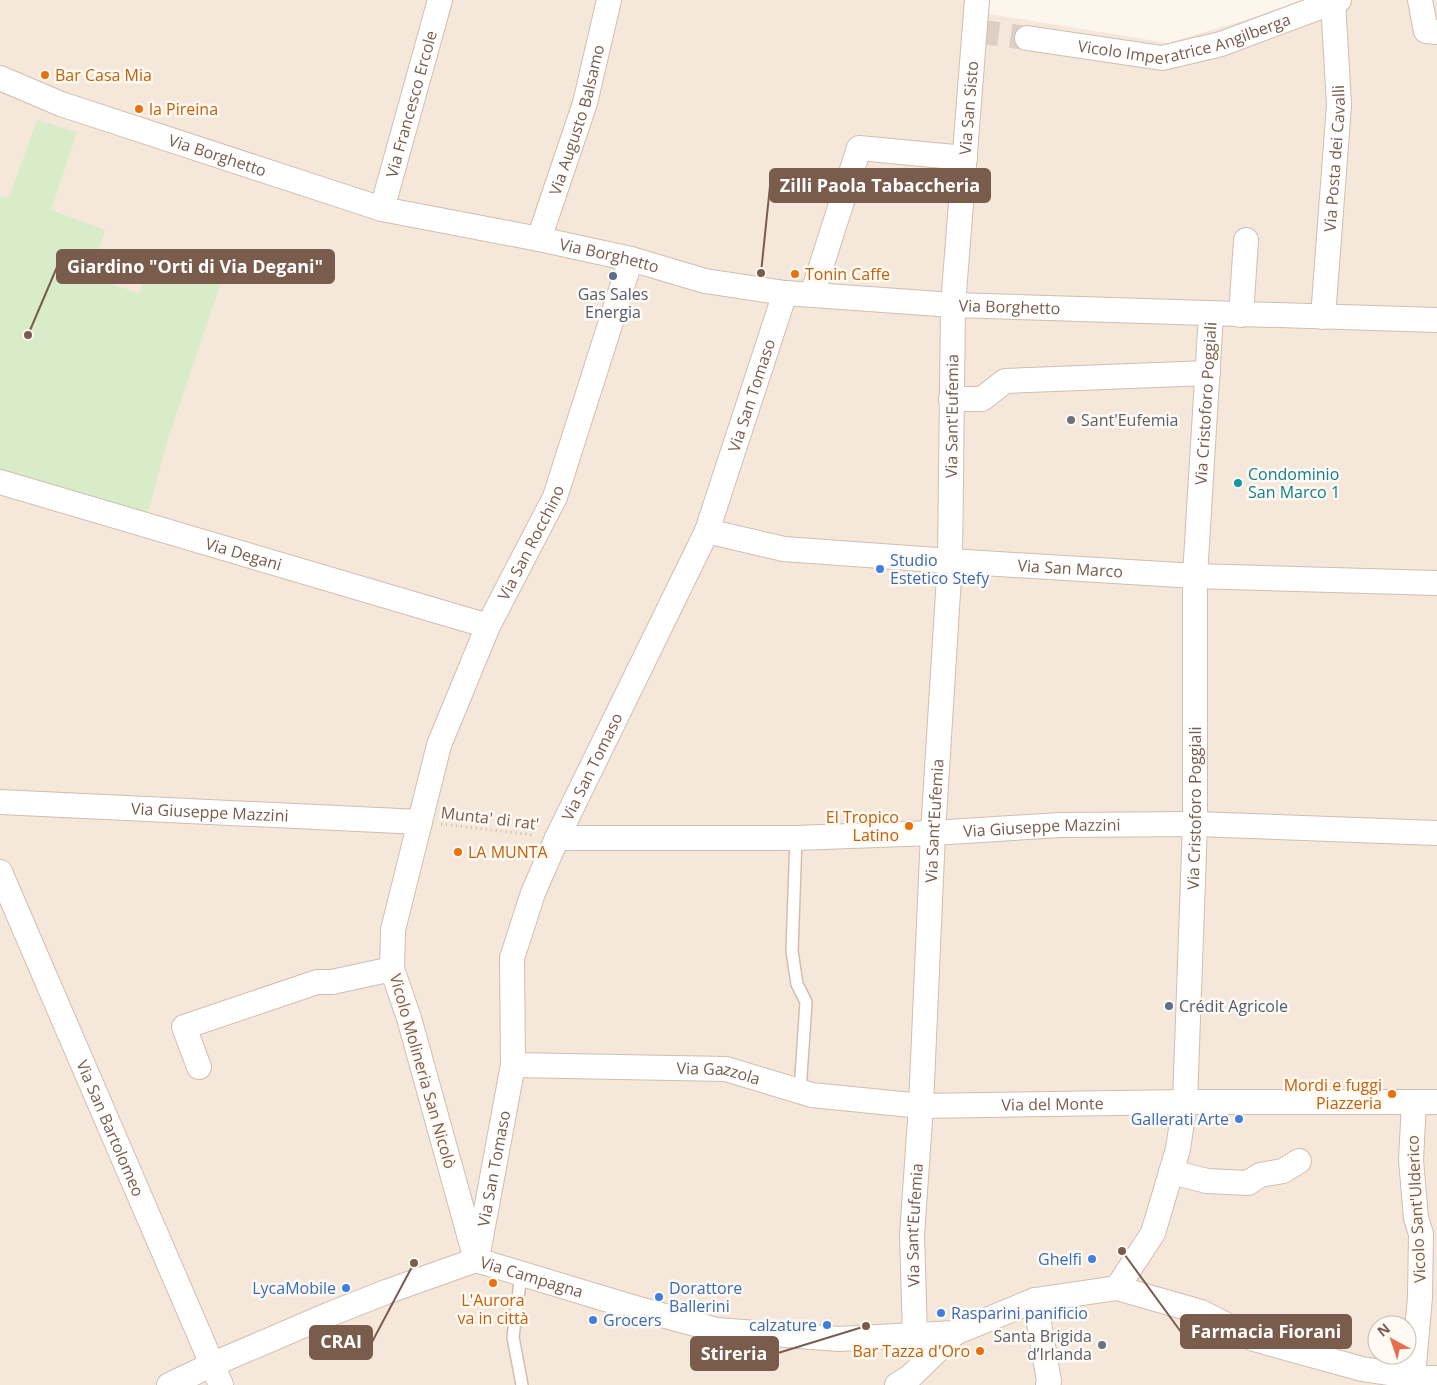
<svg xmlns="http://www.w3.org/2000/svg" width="1437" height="1385" font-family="'Open Sans',sans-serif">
<rect width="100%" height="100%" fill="#fdf6ec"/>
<path fill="#f5e8da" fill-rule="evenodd" d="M0 0H978L977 12 1168 43 1311 0H1437V1385H0ZM1377 1325H1407V1355H1377Z"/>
<path fill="#d8ecc9" d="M37 120 77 132 51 210 105 230 90 277 139 293 153 253 223 276 169 436 147 515 0 471V196L9 198Z"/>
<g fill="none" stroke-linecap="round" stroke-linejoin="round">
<path stroke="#dcd0c4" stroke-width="24" stroke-dasharray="24 12" stroke-linecap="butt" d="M975 31 1027 38"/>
<defs>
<path id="lane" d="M796 838 792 951 797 984 806 1002 800 1091
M521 1274 513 1337 522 1385"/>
<g id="street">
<path d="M1420 0 1426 31 1437 32"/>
<path id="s1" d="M1027 38 1162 58 1221 44 1339 0"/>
<path id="s2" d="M0 78 61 104 382 209 539 239 631 259 705 281 785 293 953 305 1437 320"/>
<path id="s3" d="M382 209 440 0"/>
<path id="s4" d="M539 239 585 103 609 0"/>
<path d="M812 295 859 148 965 158"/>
<path d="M1241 315 1246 240"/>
<path id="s5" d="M1323 317 1339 105 1333 1"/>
<path d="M951 399H982L1005 381 1208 373"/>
<path id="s6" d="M0 482 488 626"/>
<path id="s7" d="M707 531 784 549 950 561 1195 576 1437 583"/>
<path id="s8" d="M0 802 420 822"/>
<path id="s9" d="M557 838H796L933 833 1060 825 1195 824 1437 833"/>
<path id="s10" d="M0 872 221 1385"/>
<path id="s11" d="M513 1065 726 1069 812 1095 921 1106 1185 1102H1437"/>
<path d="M199 1067 184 1027 317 982H332L392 969"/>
<path d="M1171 1172 1207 1181 1248 1183 1260 1175 1283 1171 1299 1161"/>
<path id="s12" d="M478 1253 513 1065 512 958 533 893 557 838 707 531 785 293"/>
<path id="s13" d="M476 1260 409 1018 392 969 393 930 439 745 488 626 555 497 631 259"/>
<path id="s14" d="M1117 1288 1153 1233 1178 1149 1185 1102 1195 824V576L1211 314"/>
<path d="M1035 1300 1049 1381 1048 1385"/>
<path id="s15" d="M915 1335 912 1235 921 1106 933 833 950 561 953 305 977 0"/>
<path d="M1413 1376 1420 1297 1421 1234 1416 1218 1411 1160 1414 1102"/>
<path id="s16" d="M169 1385 211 1365 330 1314 386 1292 476 1260 632 1307 717 1330 839 1339 955 1333 1035 1300 1117 1288 1201 1312 1254 1339 1362 1369 1423 1378H1437"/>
<path d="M897 1385 910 1377 955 1333"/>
</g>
</defs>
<use href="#lane" stroke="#d1beb0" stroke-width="14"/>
<use href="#street" stroke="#d1beb0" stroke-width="26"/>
<path stroke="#d9b8a5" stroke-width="3" stroke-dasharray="1 4" stroke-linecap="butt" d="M441 824 534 835"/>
<use href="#lane" stroke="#fff" stroke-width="11"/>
<use href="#street" stroke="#fff" stroke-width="24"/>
</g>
<g fill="#e8710a" stroke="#fffaf3" stroke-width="2">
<circle cx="45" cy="75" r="5"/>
<circle cx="139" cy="109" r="5"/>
<circle cx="795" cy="274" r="5"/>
<circle cx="909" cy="826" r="5"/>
<circle cx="458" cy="852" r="5"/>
<circle cx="1392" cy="1094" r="5"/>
<circle cx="493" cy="1283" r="5"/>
<circle cx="980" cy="1351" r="5"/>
</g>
<g fill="#5c6f8a" stroke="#fffaf3" stroke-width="2">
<circle cx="613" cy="276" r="5"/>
<circle cx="1169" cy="1006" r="5"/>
</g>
<g fill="#6b7280" stroke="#fffaf3" stroke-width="2">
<circle cx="1071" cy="420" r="5"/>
<circle cx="1102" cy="1345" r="5"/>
</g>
<circle fill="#0f9aa8" stroke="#fffaf3" stroke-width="2" cx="1238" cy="483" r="5"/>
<g fill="#3f7fe0" stroke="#fffaf3" stroke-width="2">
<circle cx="880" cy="569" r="5"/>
<circle cx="1239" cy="1119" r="5"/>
<circle cx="1092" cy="1259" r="5"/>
<circle cx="346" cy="1288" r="5"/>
<circle cx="659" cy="1297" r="5"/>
<circle cx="941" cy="1313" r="5"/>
<circle cx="593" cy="1320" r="5"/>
<circle cx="827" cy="1325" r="5"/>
</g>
<g text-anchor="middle" stroke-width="5" stroke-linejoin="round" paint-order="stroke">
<g font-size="16" fill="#7a5c4d" stroke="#fffaf3">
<text dy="6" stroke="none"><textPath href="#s1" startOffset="161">Vicolo Imperatrice Angilberga</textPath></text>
<text dy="6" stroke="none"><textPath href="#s3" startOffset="109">Via Francesco Ercole</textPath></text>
<text dy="6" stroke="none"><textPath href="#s15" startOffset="1229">Via San Sisto</textPath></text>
<text dy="6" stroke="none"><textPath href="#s4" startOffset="125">Via Augusto Balsamo</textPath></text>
<text dy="6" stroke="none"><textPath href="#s2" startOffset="231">Via Borghetto</textPath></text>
<text dy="6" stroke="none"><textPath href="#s5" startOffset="159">Via Posta dei Cavalli</textPath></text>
<text dy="6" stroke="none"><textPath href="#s2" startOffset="636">Via Borghetto</textPath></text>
<text dy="6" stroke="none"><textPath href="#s2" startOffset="1041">Via Borghetto</textPath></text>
<text dy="6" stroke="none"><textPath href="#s12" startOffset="911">Via San Tomaso</textPath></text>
<text dy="6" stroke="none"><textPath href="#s14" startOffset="900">Via Cristoforo Poggiali</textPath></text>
<text dy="6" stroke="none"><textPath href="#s15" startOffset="920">Via Sant'Eufemia</textPath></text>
<text dy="6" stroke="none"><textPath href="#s13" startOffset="755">Via San Rocchino</textPath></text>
<text dy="6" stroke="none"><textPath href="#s6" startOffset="254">Via Degani</textPath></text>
<text dy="6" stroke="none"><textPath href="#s7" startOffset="366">Via San Marco</textPath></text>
<text dy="6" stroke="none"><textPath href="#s12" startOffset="506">Via San Tomaso</textPath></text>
<text dy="6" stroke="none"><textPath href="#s14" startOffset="495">Via Cristoforo Poggiali</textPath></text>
<text dy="6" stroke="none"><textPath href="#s8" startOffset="210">Via Giuseppe Mazzini</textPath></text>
<text transform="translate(490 818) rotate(7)" y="6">Munta' di rat'</text>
<text dy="6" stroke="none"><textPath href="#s15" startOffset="515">Via Sant'Eufemia</textPath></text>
<text dy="6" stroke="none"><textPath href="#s9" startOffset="485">Via Giuseppe Mazzini</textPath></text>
<text transform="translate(423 1071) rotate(74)" y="6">Vicolo Molineria San Nicolò</text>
<text dy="6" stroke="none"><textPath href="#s11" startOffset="206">Via Gazzola</textPath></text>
<text dy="6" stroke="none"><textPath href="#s11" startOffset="544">Via del Monte</textPath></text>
<text dy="6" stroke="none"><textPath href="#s10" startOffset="279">Via San Bartolomeo</textPath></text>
<text dy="6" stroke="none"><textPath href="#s12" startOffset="86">Via San Tomaso</textPath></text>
<text transform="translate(1416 1209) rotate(-93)" y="6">Vicolo Sant'Ulderico</text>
<text dy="6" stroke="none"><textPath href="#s15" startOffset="110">Via Sant'Eufemia</textPath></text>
<text dy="6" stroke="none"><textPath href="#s16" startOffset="390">Via Campagna</textPath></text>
</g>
<g font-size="16" fill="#c56008" stroke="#fffaf3" text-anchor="start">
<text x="55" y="81">Bar Casa Mia</text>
<text x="149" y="115">la Pireina</text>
<text x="805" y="280">Tonin Caffe</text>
<text x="899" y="823" text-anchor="end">El Tropico<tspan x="899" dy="18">Latino</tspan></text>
<text x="468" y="858">LA MUNTA</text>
<text x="1382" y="1091" text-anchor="end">Mordi e fuggi<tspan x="1382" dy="18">Piazzeria</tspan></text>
<text x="493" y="1306" text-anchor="middle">L'Aurora<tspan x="493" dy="18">va in città</tspan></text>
<text x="970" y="1357" text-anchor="end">Bar Tazza d'Oro</text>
</g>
<g font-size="16" fill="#4e5e75" stroke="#fffaf3">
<text x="613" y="300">Gas Sales<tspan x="613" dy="18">Energia</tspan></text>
<text x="1179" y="1012" text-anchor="start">Crédit Agricole</text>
</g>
<g font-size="16" fill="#5b616d" stroke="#fffaf3" text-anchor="start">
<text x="1081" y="426">Sant'Eufemia</text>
<text x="1092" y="1342" text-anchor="end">Santa Brigida<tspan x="1092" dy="18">d’Irlanda</tspan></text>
</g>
<g font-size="16" fill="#0d838f" stroke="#fffaf3" text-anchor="start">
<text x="1248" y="480">Condominio<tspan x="1248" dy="18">San Marco 1</tspan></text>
</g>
<g font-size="16" fill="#366cbe" stroke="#fffaf3" text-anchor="start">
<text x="890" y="566">Studio<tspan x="890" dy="18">Estetico Stefy</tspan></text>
<text x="1229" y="1125" text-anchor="end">Gallerati Arte</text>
<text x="1082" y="1265" text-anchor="end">Ghelfi</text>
<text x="336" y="1294" text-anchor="end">LycaMobile</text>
<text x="669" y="1294">Dorattore<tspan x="669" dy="18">Ballerini</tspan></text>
<text x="951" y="1319">Rasparini panificio</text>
<text x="603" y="1326">Grocers</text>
<text x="817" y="1331" text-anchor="end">calzature</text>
</g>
</g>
<path fill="none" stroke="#7a5c4d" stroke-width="2" d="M761 273L770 186M28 335L57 267M1122 1251L1181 1332M414 1263L372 1342M866 1326L778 1353"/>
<g fill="#7a5c4d" stroke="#fffaf3" stroke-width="2">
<circle cx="761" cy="273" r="5"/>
<circle cx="28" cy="335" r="5"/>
<circle cx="1122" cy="1251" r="5"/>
<circle cx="414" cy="1263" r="5"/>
<circle cx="866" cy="1326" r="5"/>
</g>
<g fill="#7a5c4d" stroke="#7a5c4d" stroke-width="2">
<rect x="770" y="169" width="220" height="33" rx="5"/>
<rect x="57" y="250" width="277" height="33" rx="5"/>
<rect x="1181" y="1315" width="170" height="33" rx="5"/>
<rect x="310" y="1326" width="62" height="33" rx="5"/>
<rect x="691" y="1337" width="87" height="33" rx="5"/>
</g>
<g font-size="18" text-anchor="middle" font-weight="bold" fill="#fff">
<text x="880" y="192">Zilli Paola Tabaccheria</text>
<text x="195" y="273">Giardino "Orti di Via Degani"</text>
<text x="1266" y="1338">Farmacia Fiorani</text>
<text x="341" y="1348">CRAI</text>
<text x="734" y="1360">Stireria</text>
</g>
<g transform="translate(1392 1340) rotate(320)"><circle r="24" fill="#fffaf3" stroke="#cabbb1"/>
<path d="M0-4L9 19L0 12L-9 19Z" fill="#e76f51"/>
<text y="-8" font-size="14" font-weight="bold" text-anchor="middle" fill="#7a5c4d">N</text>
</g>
</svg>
